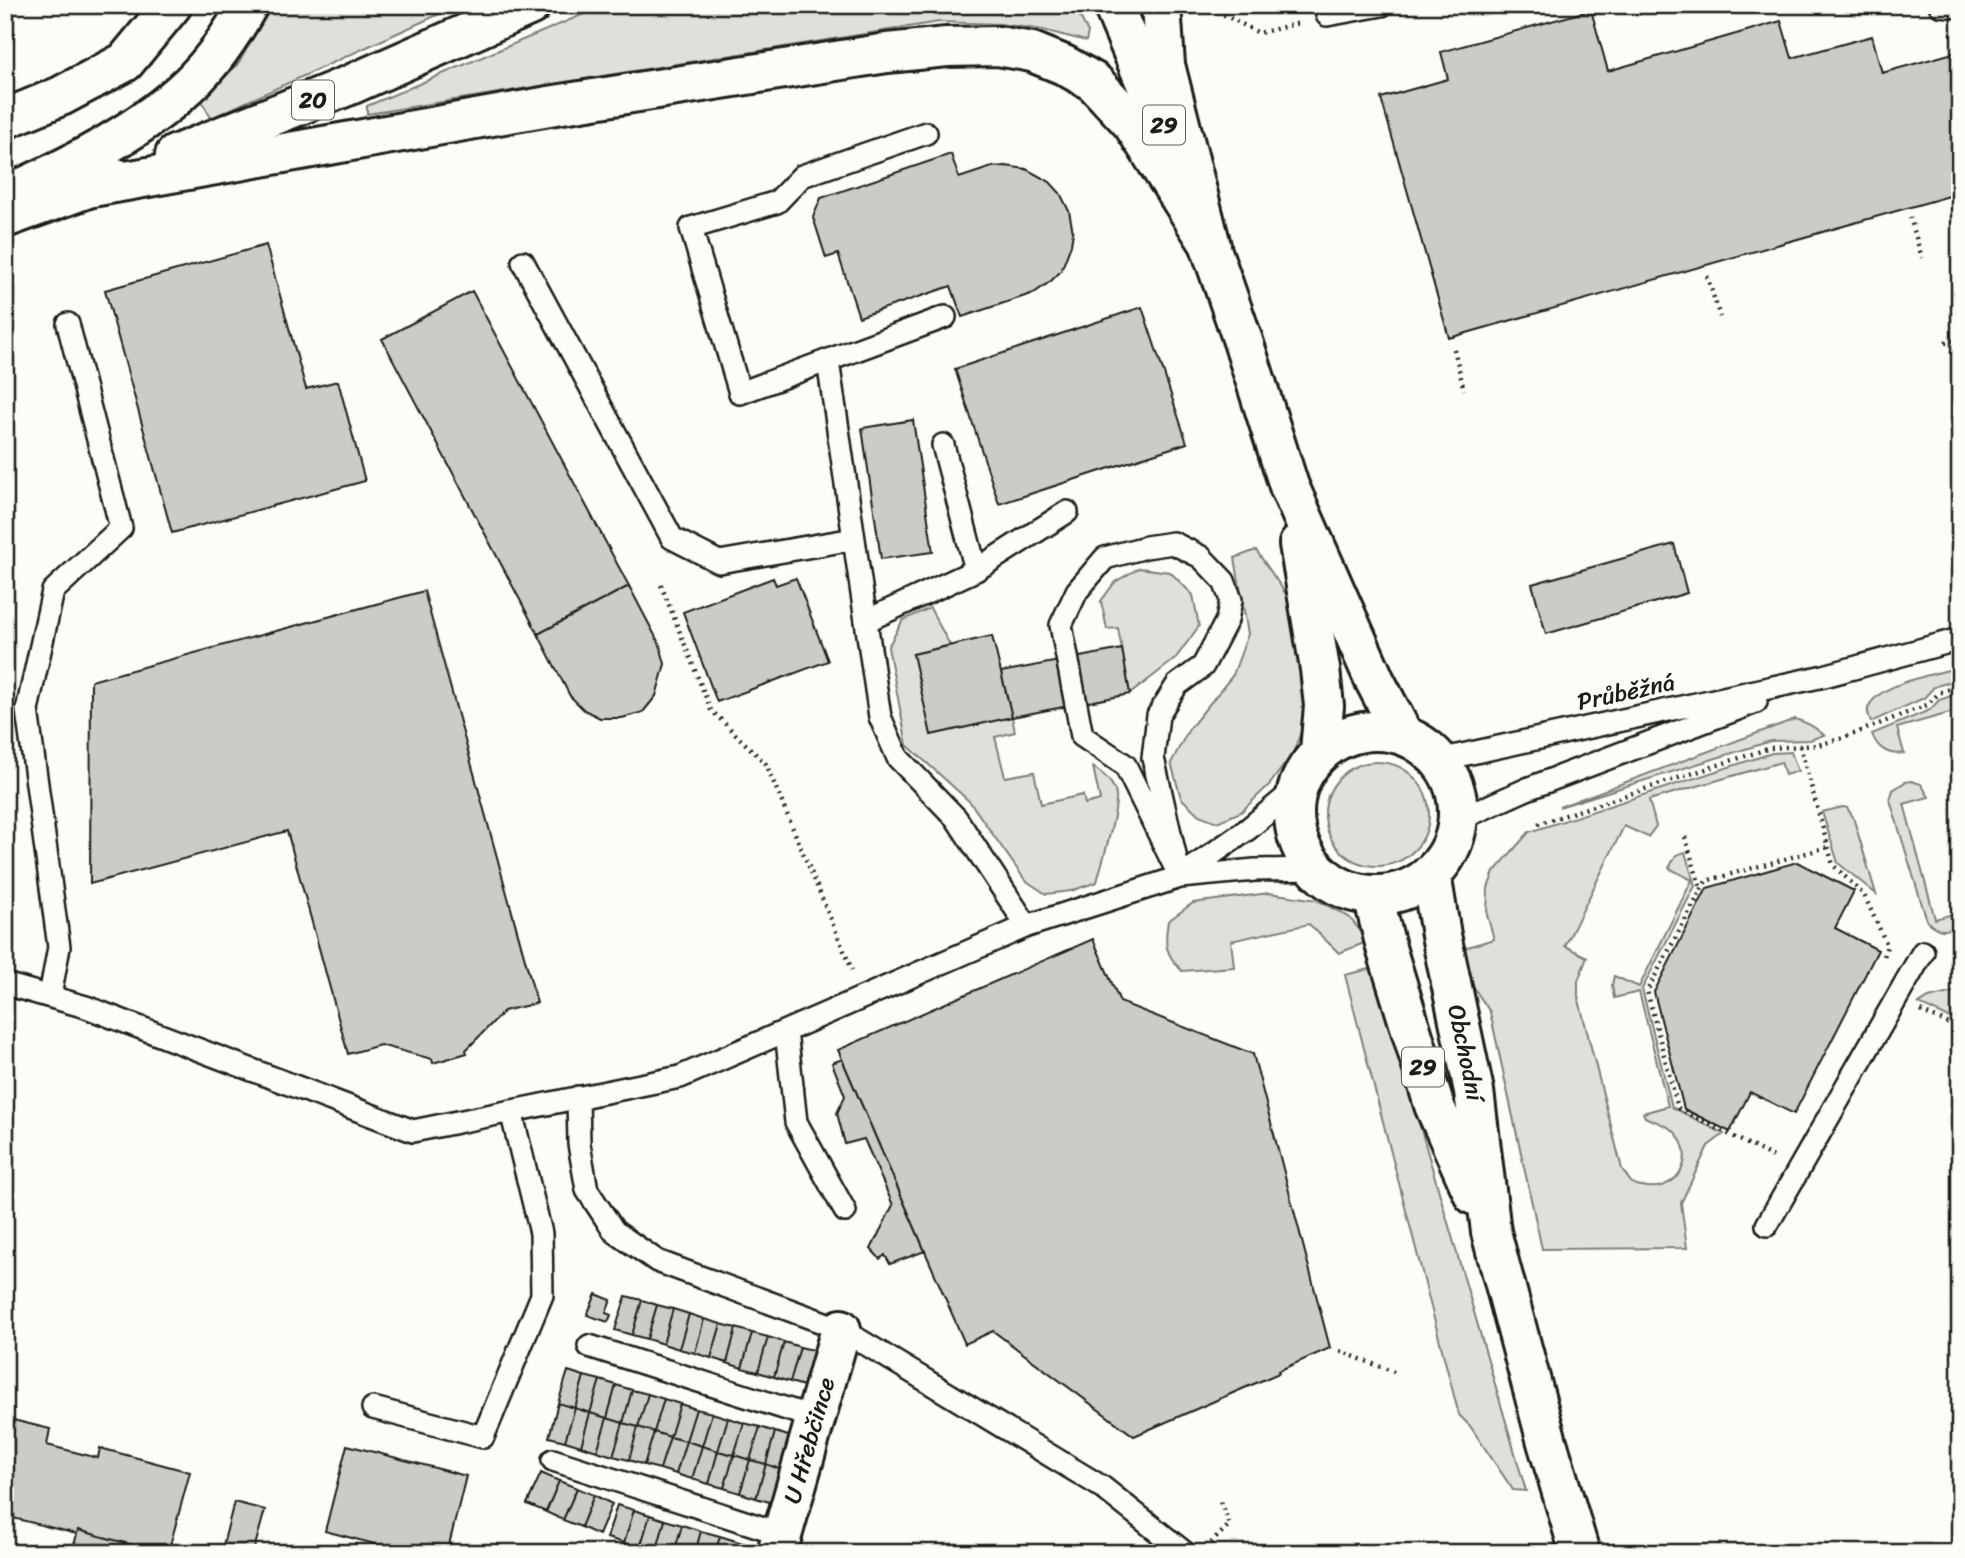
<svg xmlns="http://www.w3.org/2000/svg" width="1965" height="1558" font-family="Sriracha,sans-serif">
<rect width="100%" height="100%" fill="#fdfcf7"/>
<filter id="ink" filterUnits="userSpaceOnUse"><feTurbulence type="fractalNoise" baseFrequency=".0143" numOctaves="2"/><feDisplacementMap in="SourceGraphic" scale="14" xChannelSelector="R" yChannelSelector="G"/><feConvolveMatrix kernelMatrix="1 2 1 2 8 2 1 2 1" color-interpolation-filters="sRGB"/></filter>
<g filter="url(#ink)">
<path fill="#e0dfdb" stroke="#7e7e7c" stroke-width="2" d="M273 5H459L211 118 201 100 237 65Z
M605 5H1074L1088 32 1086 41 1043 30 1000 24 939 22 367 114V106Z
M1256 550 1288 597 1303 667 1306 719 1293 753 1270 784 1241 812 1217 822 1199 815 1181 798 1171 763 1189 729 1233 675 1248 634 1235 558Z
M1139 568 1170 572 1193 595 1199 626 1175 659 1130 694 1118 628 1107 629 1101 601 1115 582Z
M930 608 950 645 913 654 1012 717 1015 732 995 737 1005 777 1034 772 1041 804 1083 795 1085 804 1100 800 1093 767C1103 774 1111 780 1115 791 1121 804 1101 865 1097 882L1071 891 1046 894 1025 880 970 802 907 745 888 647 903 620Z
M1960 667V678L1934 687 1924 698 1871 722C1869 716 1866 711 1869 706 1880 683 1937 674 1960 667Z
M1960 693V710L1897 728 1904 753C1888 756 1877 748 1872 734L1930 710 1939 700Z
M1795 719C1807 722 1815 727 1824 735L1810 740 1771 741 1559 807Z
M1791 752 1798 771 1785 775 1781 762 1649 800 1656 826 1648 837 1624 826 1565 946 1587 957 1578 981V996L1622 1169C1625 1173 1628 1179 1632 1183 1634 1184 1640 1186 1642 1186 1673 1194 1697 1163 1678 1136 1672 1126 1655 1122 1645 1117L1643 1113 1668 1106 1639 992 1614 998 1612 985 1614 976 1639 987 1692 880 1669 868 1676 855 1685 852 1695 886 1642 989 1672 1107 1724 1134 1708 1146 1681 1203 1687 1248 1542 1249 1490 1012 1474 988 1461 949 1494 939 1487 915 1488 888 1494 872 1529 832 1772 753Z
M1325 814a52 52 0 1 1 104 0a52 52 0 1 1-104 0Z
M1911 781 1921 784 1929 797 1904 804 1935 919 1960 912V924C1947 933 1938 932 1927 921L1890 800 1893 790 1905 782Z
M1843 807 1847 808 1853 817 1876 894 1838 863 1822 812Z
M1269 893 1317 900 1349 917 1369 941 1339 953 1309 924 1231 941 1234 967 1182 971C1165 953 1164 945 1168 921L1193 903Z
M1374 968 1526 1491 1513 1490 1470 1426 1459 1415 1345 975Z
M1957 991 1960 993V1023L1919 1004 1929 998Z"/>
<path fill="#cccbc8" stroke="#1c1c1c" stroke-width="2" d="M1591 10 1608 71 1781 21 1792 58 1872 36 1882 73 1960 51V193L1449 338 1381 98 1448 79 1441 52Z
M951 154 959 178 992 167 1006 166 1026 169 1050 182 1060 193 1069 211 1073 232 1071 245 1061 271 1051 281 1034 293 962 317 951 286 859 317 838 254 826 258 813 217 821 198Z
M266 245 306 389 338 381 365 481 172 533 105 290Z
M472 291 629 586 538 634 382 339Z
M1142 307 1187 443 999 504 955 369Z
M913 420 933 552 881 559 862 428Z
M1674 544 1687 593 1546 634 1532 584Z
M773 578 776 585 796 578 828 661 717 702 683 612Z
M629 586 660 645 665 664 656 696 643 712 622 718H600L584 710 570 696 538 634Z
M424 591 537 1003 504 1011 466 1050 467 1053 433 1063 432 1059 380 1045 348 1054 287 831 90 884 91 681Z
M992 636 1012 717 931 735 913 654Z
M1122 649 1130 694 1012 717 1001 672Z
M1797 862 1854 891 1835 928 1878 950 1794 1114 1750 1092 1730 1132 1684 1109 1654 992 1707 888Z
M1093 939 1120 1002 1253 1054 1330 1348 1278 1371 1279 1373 1134 1436 993 1331 965 1344 838 1050Z
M842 1059 925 1251 890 1264 885 1255 880 1259 871 1249 893 1205 864 1139 845 1144 837 1113 845 1096 832 1063Z
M596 1294 611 1300 606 1313 611 1315 608 1322 587 1315Z
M626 1296 642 1300 632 1335 615 1330Z
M642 1300 657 1305 647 1339 632 1335Z
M657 1305 673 1309 663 1344 647 1339Z
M673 1309 689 1314 679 1349 663 1344Z
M689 1314 704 1319 695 1353 679 1349Z
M704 1319 721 1324 711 1358 695 1353Z
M721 1324 736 1328 727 1363 711 1358Z
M736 1328 752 1333 742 1368 727 1363Z
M752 1333 768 1337 758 1372 742 1368Z
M768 1337 784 1342 774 1377 758 1372Z
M784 1342 800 1347 790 1382 774 1377Z
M800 1347 817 1351 807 1387 790 1382Z
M568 1371 584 1376 575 1408 558 1403Z
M584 1376 600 1380 590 1413 575 1408Z
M600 1380 616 1385 607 1418 590 1413Z
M616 1385 632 1390 623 1423 607 1418Z
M632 1390 648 1394 638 1427 623 1423Z
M648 1394 664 1399 654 1432 638 1427Z
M664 1399 680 1404 670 1437 654 1432Z
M558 1403 575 1408 565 1441 549 1437Z
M680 1404 696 1409 686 1441 670 1437Z
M575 1408 590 1413 581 1446 565 1441Z
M696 1409 712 1413 702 1446 686 1441Z
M590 1413 607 1418 597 1451 581 1446Z
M712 1413 728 1418 718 1451 702 1446Z
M5 1418 50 1429 47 1445 98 1458 100 1448 190 1472 168 1553 148 1552 135 1549 136 1546 78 1530 77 1534 5 1516Z
M607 1418 623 1423 613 1456 597 1451Z
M728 1418 744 1423 734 1455 718 1451Z
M623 1423 638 1427 629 1460 613 1456Z
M744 1423 760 1427 750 1460 734 1455Z
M638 1427 654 1432 644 1465 629 1460Z
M760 1427 775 1432 766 1464 750 1460Z
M654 1432 670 1437 660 1469 644 1465Z
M775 1432 792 1437 782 1470 766 1464Z
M670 1437 686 1441 676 1474 660 1469Z
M686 1441 702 1446 692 1479 676 1474Z
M347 1445 466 1476 447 1553H409L325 1531Z
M702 1446 718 1451 709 1484 692 1479Z
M718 1451 734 1455 724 1488 709 1484Z
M734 1455 750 1460 740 1493 724 1488Z
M750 1460 766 1464 756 1498 740 1493Z
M766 1464 782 1470 773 1503 756 1498Z
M541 1473 559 1481 546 1512 527 1504Z
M559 1481 577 1488 563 1520 546 1512Z
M577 1488 594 1495 581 1527 563 1520Z
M594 1495 612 1504 599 1535 581 1527Z
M234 1502 265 1510 253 1553H221Z
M617 1505 634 1510 624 1543 607 1538Z
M634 1510 650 1515 640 1548 624 1543Z
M650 1515 665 1520 656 1553 640 1548Z
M665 1520 682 1525 674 1553H656Z
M682 1525 701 1531 695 1553H674Z
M78 1530 136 1546 134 1553H72Z
M701 1531 720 1536 715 1553H695Z
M720 1536 739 1542 736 1553H715Z
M739 1542 759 1548 757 1553H736Z"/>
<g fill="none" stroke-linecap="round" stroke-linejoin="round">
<defs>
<path id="service" d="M1940 5 1960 7
M1327 15 1382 5
M926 133 802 176 777 202 691 228 740 393 945 317
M523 262 672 538 719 562 854 539
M828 361 880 717 898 758 956 818 1027 926
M943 445 976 570
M1173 543 1201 557 1224 581 1231 600 1227 620 1203 666 1177 685 1158 715 1153 758 1180 877 1125 765 1082 736 1061 625 1077 591 1105 558 1146 547Z
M866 621 976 570 1067 512
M1439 760 1824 676 1960 639
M1458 820 1527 789 1756 702
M1181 876 1248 829 1297 788
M5 984 86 1007 413 1131 680 1077 1027 926 1180 877 1255 870 1315 869
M50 996 59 947 27 710 53 591 121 528 68 324
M786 1031 796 1122 845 1211
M578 1097 579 1144 587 1190 614 1231 657 1261 841 1329 1102 1487 1185 1553
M1767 1225 1923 952
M589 1346 815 1418
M373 1408 483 1437 542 1295 541 1233 511 1111
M553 1460 782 1534"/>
<g id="minor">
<path d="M5 119 61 96 125 62 172 5"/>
<path id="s1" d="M777 1553 841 1329"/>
</g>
<g id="primary">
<path d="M1113 5 1176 155"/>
<path d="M175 155 352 84 531 5"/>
<path d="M92 187 549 106 887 53 947 47 998 46 1032 52 1064 65 1094 82 1132 123 1207 240"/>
<path d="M20 189C79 162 143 129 190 84 214 61 232 34 248 5"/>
<path d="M1199 214 1243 341 1289 486 1375 681 1403 735"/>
<path d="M5 218 116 178"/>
<path d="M1299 544 1320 669 1324 706 1320 751"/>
<circle cx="1376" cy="813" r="82"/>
<path id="s2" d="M1431 874 1441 935 1474 1091 1491 1232 1547 1442 1580 1553"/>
<path d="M1373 896 1387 951 1434 1105 1474 1195"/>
</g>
<path id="trunk" d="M1161 5 1165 65 1211 246"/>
</defs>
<use href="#service" stroke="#1c1c1c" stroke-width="26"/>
<use href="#minor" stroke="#1c1c1c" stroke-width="44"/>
<use href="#primary" stroke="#1c1c1c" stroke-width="44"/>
<use href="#trunk" stroke="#1c1c1c" stroke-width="44"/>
<path stroke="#1c1c1c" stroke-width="4.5" stroke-dasharray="2 5" stroke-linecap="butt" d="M1205 5 1259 33 1300 23
M1910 217 1922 258
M1707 276 1720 317
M1945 343 1960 339
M1454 349 1464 390
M661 585 711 710 766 764 852 970
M1800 746 1833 865 1864 895 1887 945 1884 957
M1538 824 1770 748 1818 745 1843 738 1927 705 1939 693 1960 685
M1685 837 1701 889
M1921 1011 1960 1029
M1773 1157 1678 1108 1647 991 1706 881 1828 847
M1340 1351 1394 1372
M1211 1543 1230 1524 1220 1502"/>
<use href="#service" stroke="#fdfcf7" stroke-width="21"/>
<use href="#minor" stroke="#fdfcf7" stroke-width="38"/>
<use href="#primary" stroke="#fdfcf7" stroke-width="38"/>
<use href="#trunk" stroke="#fdfcf7" stroke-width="38"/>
</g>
</g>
<g text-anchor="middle" stroke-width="7" stroke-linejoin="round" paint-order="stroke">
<g fill="#fdfcf7" stroke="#605f5e" stroke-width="2">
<rect x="292" y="80.5" width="42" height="39" rx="5"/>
<rect x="1143" y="105.5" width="42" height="39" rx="5"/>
<rect x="1402" y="1047.5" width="42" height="39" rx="5"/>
</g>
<g font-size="23" font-weight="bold" fill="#1c1c1c">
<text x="313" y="108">20</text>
<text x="1164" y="133">29</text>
<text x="1423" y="1075">29</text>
</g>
<g font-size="24" fill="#1c1c1c" stroke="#fdfcf7">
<text transform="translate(1626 692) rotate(-12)" y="8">Průběžná</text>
<text dy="8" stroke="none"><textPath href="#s2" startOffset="182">Obchodní</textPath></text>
<text dy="8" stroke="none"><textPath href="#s1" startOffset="117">U Hřebčince</textPath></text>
</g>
</g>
<rect width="1965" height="1558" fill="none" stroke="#fdfcf7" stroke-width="28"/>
<rect x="14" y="14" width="1937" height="1530" fill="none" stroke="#1c1c1c" stroke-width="2.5" filter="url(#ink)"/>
</svg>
